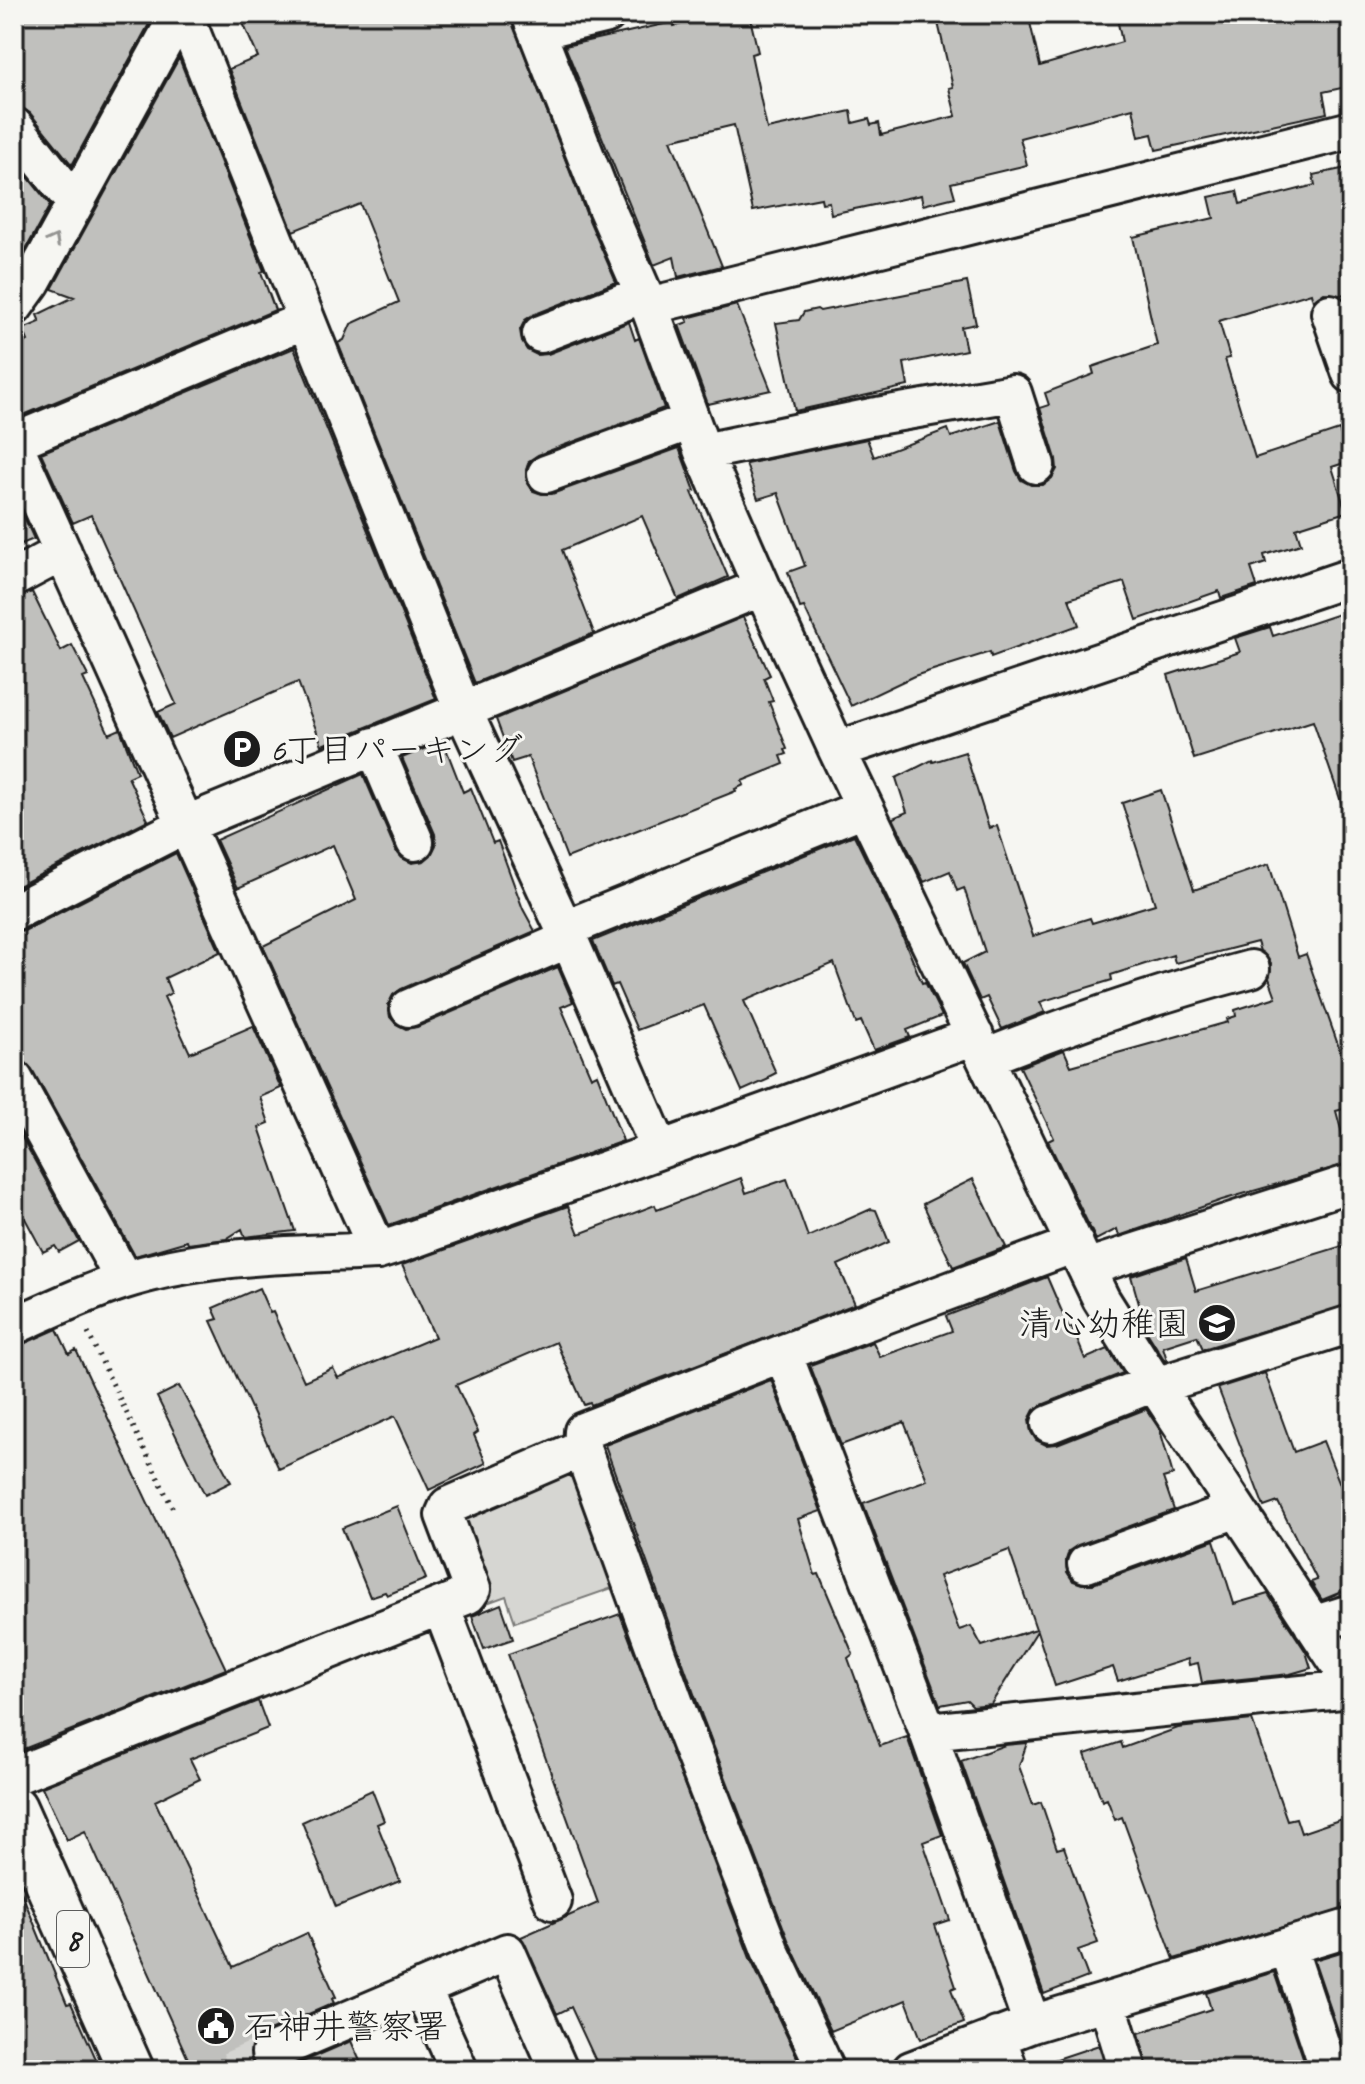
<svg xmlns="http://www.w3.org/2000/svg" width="1365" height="2084" font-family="Caveat,'Klee One',sans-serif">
<rect width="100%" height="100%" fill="#f6f6f2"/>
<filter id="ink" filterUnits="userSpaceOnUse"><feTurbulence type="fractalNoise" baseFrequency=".0125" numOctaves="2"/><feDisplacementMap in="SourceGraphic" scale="16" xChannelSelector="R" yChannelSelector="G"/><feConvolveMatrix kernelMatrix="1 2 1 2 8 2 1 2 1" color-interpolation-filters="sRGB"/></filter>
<g filter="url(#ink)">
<path fill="#d6d6d2" stroke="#797977" stroke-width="2" d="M562 1470 582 1476 621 1585 515 1622 506 1596 487 1603 459 1525 468 1508Z"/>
<path fill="#c0c0bd" stroke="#1c1c1c" stroke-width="2" fill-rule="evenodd" d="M14 14H143L149 24 72 165 30 113 18 106 14 100Z
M239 14H509L586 213 616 282 533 315 525 320 520 330 522 342 527 350 537 355 548 354 629 322 635 340 639 338 664 408 538 455 529 461 526 470 527 482 533 491 542 494H552L679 448 695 491 692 492 728 577 678 599 642 516 562 550 594 633 475 683 338 343 344 340 351 324 399 302 360 204 293 231 229 69 258 57Z
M721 14H749L758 52 751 54 767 129 851 111 853 123 869 119 871 125 879 123 881 135 956 116 949 88 953 87 936 14H1028L1040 66 1122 42 1116 14H1351V86L1323 92 1327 113 1156 150 1152 134 1139 137 1133 108 1020 138 1027 165 951 183 955 197 923 205 921 195 831 214 829 202 822 203 821 198 753 211 734 125 671 140 722 266 678 277 674 257 654 265 565 46 673 22 674 26Z
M179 58 264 271 261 272 275 310 14 419V347L28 341 23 329 40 322 37 315 74 297 52 289Z
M1351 167V293L1340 295 1324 293 1313 301 1311 293 1219 321 1230 358 1225 359 1255 458 1339 430 1350 461 1332 467 1346 512 1296 528 1301 544 1264 555 1266 563 1251 568 1257 586 1221 598 1219 591 1137 620 1124 582 1069 599 1079 625 991 657 990 652 914 676 851 706 804 607 800 608 788 572 805 566 778 493 758 499 746 464 867 439 874 457 948 429 951 437 1000 421 1016 471 1021 480 1031 485H1043L1052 478 1057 469 1056 459 1040 408 1049 405 1045 393 1094 374 1092 367 1157 345 1133 237 1214 218 1209 197 1237 191 1240 204 1315 185 1313 175Z
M23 171 50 205 14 271V177Z
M967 282 976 324 961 327 966 350 904 363 908 386 795 411 776 323 799 320 804 312 817 309 820 311Z
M737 305 771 390 708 404 679 325 688 322 687 318Z
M294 348 436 699 322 745 298 682 170 738 158 712 176 704 91 515 73 523 41 453Z
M14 495 34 539 14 547Z
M32 592 61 651 72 645 88 676 83 678 109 734 120 729 137 773 128 777 148 820 14 888V599Z
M1351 610V815L1346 816 1313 721 1194 759 1168 675 1240 652 1235 638 1270 627 1273 636Z
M743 617 770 675 764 678 773 701 769 702 787 749 785 750 787 754 781 756 784 764 742 781 744 785 735 789 736 791 567 858 528 757 512 762 496 719Z
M443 741 463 792 471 788 493 843 498 841 523 909 535 931 401 989 393 995 388 1005 390 1017 396 1024 406 1029 417 1027 558 967 573 1002 561 1007 591 1077 597 1074 623 1141 389 1225 263 946 356 900 333 845 238 888 216 840 363 774 396 851 402 858 412 863 424 861 431 855 436 845 435 834 402 758Z
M965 752 989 828 997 826 1033 936 1090 918 1092 923 1155 904 1122 803 1161 790 1194 890 1269 864 1298 957 1306 954 1343 1059 1351 1057V1107L1336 1111 1350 1163 1222 1200 1119 1236 1117 1229 1096 1240 1048 1141 1054 1138 1020 1067 1064 1050 1071 1066 1228 1022 1227 1019 1236 1016 1235 1010 1276 997 1269 978 1271 963 1260 951 1257 942 1175 963 1173 955 1111 975 1112 980 1040 1002 1045 1012 1002 1029 987 997 980 1000 963 963 985 952 964 888 957 891 950 871 924 882 893 818 907 812 896 778 932 760 933 762Z
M854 835 900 930 922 983 925 982 942 1016 907 1030 910 1037 874 1050 861 1021 856 1023 834 963 744 1001 776 1073 768 1077 769 1079 742 1091 704 1005 637 1030 617 984 612 986 593 941Z
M176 853 220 952 165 978 171 993 164 997 190 1053 253 1026 281 1088 260 1097 269 1123 259 1127 295 1231 245 1237 242 1229 226 1239 188 1244 187 1241 135 1256 32 1069 24 1061 14 1058V933L24 931Z
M14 1123 79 1241 59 1252 55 1246 43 1252 14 1198Z
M741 1178 746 1193 787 1179 808 1237 871 1209 876 1210 889 1242 838 1265 855 1304 591 1405 590 1403 584 1405 556 1342 456 1385 478 1432 474 1435 486 1463 429 1490 395 1416 279 1469 211 1321 218 1319 213 1308 259 1288 270 1313 273 1312 304 1381 333 1368 338 1378 435 1337 402 1265 568 1206 579 1234 655 1205 657 1210Z
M973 1179 1006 1247 953 1267 923 1204Z
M1351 1245V1304L1203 1349 1197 1336 1163 1347 1167 1360 1165 1361 1135 1313 1141 1311 1131 1276 1186 1258 1196 1291 1342 1246V1248Z
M1047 1277 1069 1328 1072 1327 1085 1359 1108 1349 1123 1373 1042 1405 1034 1410 1029 1420 1031 1432 1036 1440 1046 1445 1057 1444 1146 1409 1160 1430 1173 1475 1163 1478 1174 1510 1078 1545 1069 1551 1066 1560 1067 1572 1073 1581 1082 1584H1093L1214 1540 1234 1604 1268 1594 1306 1652 1311 1668 1290 1674 1202 1683 1198 1663 1189 1665 1188 1659 1118 1681 1113 1667 1055 1686 1037 1631 991 1704 973 1706 967 1700 940 1705 863 1503 927 1480 904 1422 841 1445 810 1365 873 1342 880 1357 952 1331 946 1316ZM1009 1550 1036 1629 982 1646 971 1626 959 1630 939 1576Z
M57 1329 69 1354 76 1350 226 1669 21 1750 14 1734V1348Z
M1265 1373 1294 1452 1323 1441 1351 1512V1588L1322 1600 1311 1582 1317 1580 1278 1502 1264 1507 1218 1388Z
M771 1380 821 1511 798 1519 815 1575 819 1574 853 1654 848 1658 880 1746 907 1737 942 1835 923 1842 950 1920 935 1925 956 1987 951 1989 964 2023 921 2039 906 2000 831 2031 789 1942 702 1716 605 1445Z
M179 1386 231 1482 205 1495 157 1397Z
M397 1506 426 1579 387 1595 385 1592 370 1597 342 1528Z
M501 1604 513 1639 484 1649 472 1616Z
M620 1614 750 1958 803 2070H600L571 2007 557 2014 521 1937 598 1903 508 1654Z
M258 1701 268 1728 190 1759 200 1779 155 1801 233 1967 307 1933 336 1997 332 1999 334 2003 262 2034 254 2040 249 2051 251 2062 258 2070H193L85 1831 67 1840 42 1787Z
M1252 1720 1287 1820 1296 1818 1301 1833 1351 1816V1907L1174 1959 1122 1817 1115 1820 1107 1799 1102 1801 1085 1754 1121 1742 1123 1748 1178 1728Z
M1027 1743 1019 1766 1033 1805 1041 1802 1057 1849 1064 1847 1098 1943 1078 1950 1088 1977 1044 1994 961 1761 1005 1745Z
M372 1790 384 1821 377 1824 400 1881 336 1907 302 1822Z
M15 1877 67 2004 71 2003 101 2070H14Z
M1351 1949V2052L1346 2054 1314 1960Z
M1274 1972 1306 2066 1292 2070H1148L1139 2033 1211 2009 1206 1993Z
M351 2041 364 2070H284Z
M1099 2045 1106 2070H1043L1042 2064Z"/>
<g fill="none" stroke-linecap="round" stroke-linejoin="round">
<path stroke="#d5d5d2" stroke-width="36" stroke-dasharray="36 18" stroke-linecap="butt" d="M230 2070 270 2053"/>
<defs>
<path id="minor" d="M184 14 463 710 569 939 660 1150
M530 14 605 205 649 306 703 452 762 587 837 750 1086 1268 1101 1299 1154 1383 1351 1682
M537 31 607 14
M14 126 75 203
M649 306 1351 130
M14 307 32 282 179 14
M1330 313 1351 374
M541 334 644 294
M14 442 305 320
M14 444 378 1251
M703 452 871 417 1013 393 1036 465
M546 474 691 421
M14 578 63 552
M374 746 415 842
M837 750 1351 577
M14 912 187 824 762 587
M565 929 864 808
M409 1008 569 939
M985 1058C1072 1023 1160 993 1251 969
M14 1079 124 1280
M1086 1268 1351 1183
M14 1326C49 1310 85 1293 122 1281 203 1254 293 1255 378 1251L400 1244 975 1036
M783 1353 928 1732 1032 2024
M1156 1386 1351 1324
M1050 1424 1154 1383
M1086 1564 1237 1509
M441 1606 553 1901
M1313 1625 1351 1613
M928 1732 1351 1689
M14 1776 468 1595 472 1589 444 1515 448 1506 582 1448
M1288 1947 1329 2070
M422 1988 459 2070
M1107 2001 1128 2070
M997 2036 1009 2070
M270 2053 507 1952 559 2070
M826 2070 770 1950 682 1723 582 1448 583 1431 783 1353 1075 1244
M911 2070 1032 2024 1351 1927"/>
<path id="major" d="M14 1808 131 2070"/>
</defs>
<use href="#minor" stroke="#1c1c1c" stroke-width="42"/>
<use href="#major" stroke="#1c1c1c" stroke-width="50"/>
<path stroke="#1c1c1c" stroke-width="5" stroke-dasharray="2 6" stroke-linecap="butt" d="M88 1333 174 1511"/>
<use href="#minor" stroke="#f6f6f2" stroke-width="36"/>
<use href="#major" stroke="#f6f6f2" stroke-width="44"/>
</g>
<defs><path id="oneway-chevron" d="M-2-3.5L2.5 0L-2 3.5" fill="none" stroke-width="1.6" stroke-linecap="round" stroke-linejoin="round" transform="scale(2)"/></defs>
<use stroke="#949492" href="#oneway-chevron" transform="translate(54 240) rotate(-62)"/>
</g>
<defs>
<symbol id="parking-disc" viewBox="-11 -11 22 22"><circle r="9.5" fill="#1c1c1c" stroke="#f6f6f2"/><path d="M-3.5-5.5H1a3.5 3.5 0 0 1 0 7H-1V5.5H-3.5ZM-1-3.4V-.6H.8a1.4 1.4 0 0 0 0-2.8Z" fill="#fff"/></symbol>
<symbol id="school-disc" viewBox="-11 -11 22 22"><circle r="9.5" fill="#1c1c1c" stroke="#f6f6f2"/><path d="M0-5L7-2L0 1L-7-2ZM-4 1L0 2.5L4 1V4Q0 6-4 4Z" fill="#fff"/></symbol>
<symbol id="civic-disc" viewBox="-11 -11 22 22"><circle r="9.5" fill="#1c1c1c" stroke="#f6f6f2"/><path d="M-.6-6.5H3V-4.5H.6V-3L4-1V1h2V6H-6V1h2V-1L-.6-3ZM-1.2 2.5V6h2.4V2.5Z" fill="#fff"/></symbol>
</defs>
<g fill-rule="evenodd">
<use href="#parking-disc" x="220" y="727" width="44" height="44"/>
<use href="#school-disc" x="1195" y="1301" width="44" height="44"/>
<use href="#civic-disc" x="194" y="2004" width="44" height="44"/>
</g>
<g text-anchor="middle" stroke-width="6" stroke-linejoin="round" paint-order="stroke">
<rect fill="#f6f6f2" stroke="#5d5d5c" stroke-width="2" x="57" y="1911" width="32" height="56" rx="6"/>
<g font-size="32" font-weight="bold" fill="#1c1c1c">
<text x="73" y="1950">8</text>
</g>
<g font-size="34" fill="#1c1c1c" stroke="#f6f6f2" text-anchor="start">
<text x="270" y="761">6丁目パーキング</text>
<text x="1189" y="1335" text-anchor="end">清心幼稚園</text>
<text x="244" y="2038">石神井警察署</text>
</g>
</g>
<rect width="1365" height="2084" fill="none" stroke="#f6f6f2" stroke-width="48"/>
<rect x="24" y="24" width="1317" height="2036" fill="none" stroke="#1c1c1c" stroke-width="3" filter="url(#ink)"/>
</svg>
